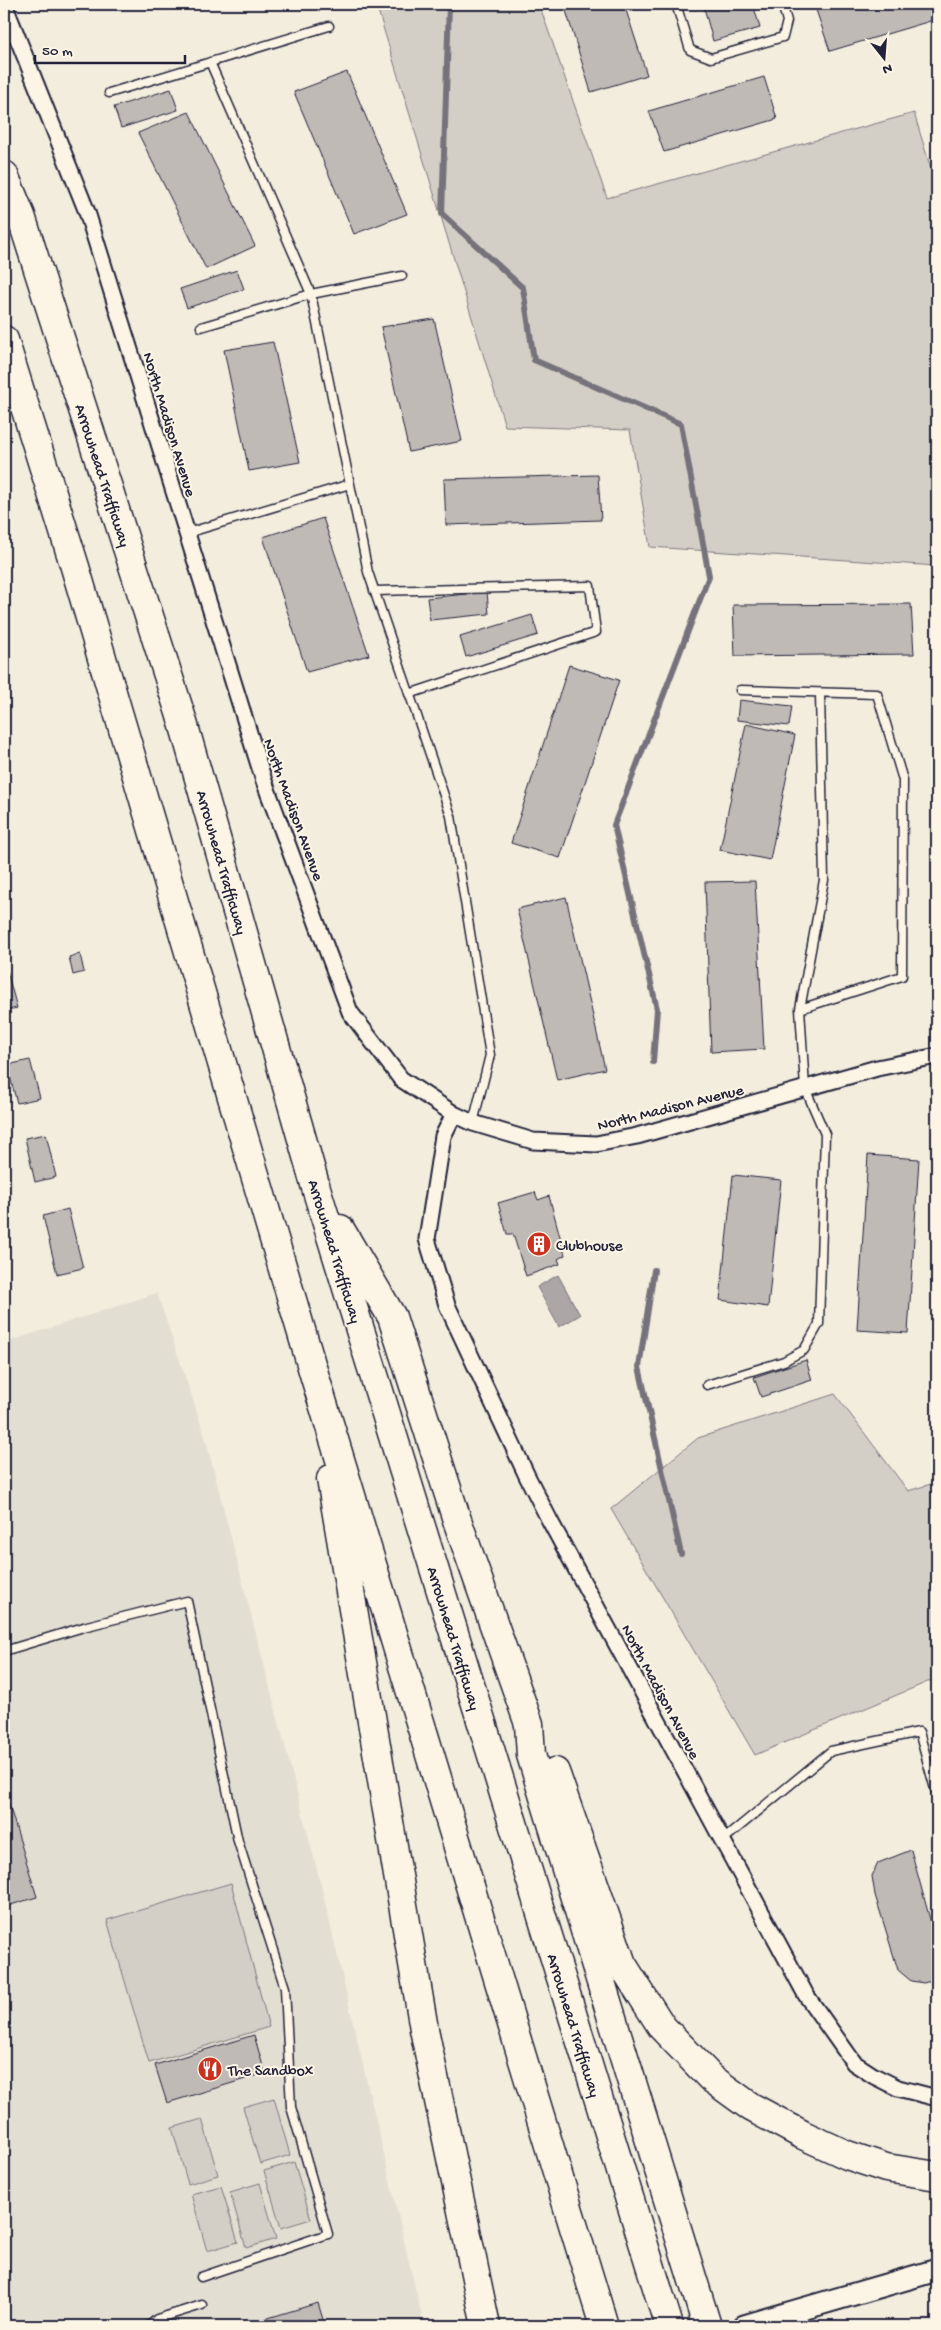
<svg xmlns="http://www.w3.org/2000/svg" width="941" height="2330" font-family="'Gochi Hand',sans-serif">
<rect width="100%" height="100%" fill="#f3edde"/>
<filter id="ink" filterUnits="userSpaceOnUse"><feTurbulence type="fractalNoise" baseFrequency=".02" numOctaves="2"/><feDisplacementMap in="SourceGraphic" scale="10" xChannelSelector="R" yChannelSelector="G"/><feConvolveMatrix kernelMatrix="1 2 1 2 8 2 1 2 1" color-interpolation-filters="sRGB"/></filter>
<g filter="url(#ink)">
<path fill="#e3ded2" d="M157 1293 204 1433 321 1885 424 2326H4V1343Z"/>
<path fill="#d4cfc6" stroke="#7b7880" d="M376 4H539L607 198 914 113 937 189V566L650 547 630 430 505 426Z
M835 1394 908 1491 937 1482V1678L755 1755 611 1509 698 1438Z
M231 1883 269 2027 149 2063 107 1920Z
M274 2098 290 2155 260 2164 243 2107Z
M202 2119 218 2175 188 2184 172 2128Z
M294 2162 311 2219 281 2228 264 2171Z
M260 2183 276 2239 246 2248 230 2192Z
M221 2186 238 2242 207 2251 191 2194Z"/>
<path fill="#aca7a6" stroke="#75727b" d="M558 1275 580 1315 559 1327 537 1287Z"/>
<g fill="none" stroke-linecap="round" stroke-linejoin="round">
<path stroke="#75727b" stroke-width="6" d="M449 4 442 214 523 288 534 360 681 424 709 576 614 825 657 1009 653 1062
M654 1270 639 1367 681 1554"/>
</g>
<path fill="#bfbab6" stroke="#22223b" d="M564 4H624L647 75 591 92Z
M703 4H753L760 28 713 41Z
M814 4H937V19L830 51Z
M347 72 407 214 354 234 294 92Z
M764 77 777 119 664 152 649 111Z
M171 89 178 110 121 128 114 107Z
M189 112 255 246 206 269 138 133Z
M237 270 244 289 187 308 180 289Z
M434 319 462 441 409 452 381 327Z
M273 342 300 462 249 471 224 350Z
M598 475 601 520 446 525 444 479Z
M323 518 369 655 307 672 263 537Z
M487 592 489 614 430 620 427 598Z
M911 604 914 654 735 656 733 605Z
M532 615 538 635 466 657 460 637Z
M569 665 619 680 560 858 511 843Z
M739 700 792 706 789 726 737 720Z
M746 724 795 735 770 860 720 850Z
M755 881 764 1049 711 1052 705 882Z
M566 897 605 1069 557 1080 517 909Z
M80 954 84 972 73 975 69 957Z
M7 971 17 1008 4 1011V972Z
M30 1060 40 1098 17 1103 7 1065Z
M46 1134 56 1177 35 1182 25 1138Z
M868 1155 919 1159 908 1333 857 1330Z
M733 1175 781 1180 768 1307 720 1300Z
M535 1192 538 1200 549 1196 565 1255 558 1259 560 1264 526 1276 513 1234H507L498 1203Z
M68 1209 83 1268 57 1274 43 1216Z
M806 1360 812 1380 761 1397 754 1377Z
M4 1788 37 1897 4 1907Z
M911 1850 937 1945V1978L924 1983 911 1981 898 1970 875 1895 872 1876 878 1863Z
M254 2035 265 2073 167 2103 155 2065Z
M318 2303 325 2326H249L248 2324Z"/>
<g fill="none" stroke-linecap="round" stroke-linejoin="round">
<defs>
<path id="lane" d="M676 4 690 50 711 58 783 37 787 21 782 4
M210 62 311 294 368 572 451 816 490 1055 473 1123
M109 93 329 26
M201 327 311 294 402 276
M187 533 350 484
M374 591 590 586 596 632 409 694
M740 690 877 694 903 780 902 976 800 1009
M707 1385 784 1361 804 1350 819 1324 825 1134 805 1088 800 1009 824 880 820 694
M4 1651 87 1626 187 1601 238 1841 285 1988 291 2107 328 2234 201 2277
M723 1840 831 1751 919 1732 937 1796
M149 2326 157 2319 202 2305"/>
<path id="street" d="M4 4 87 212 264 781 350 1012 401 1079 454 1114 473 1123 533 1141 596 1144 637 1136 877 1068 937 1056
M454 1114 443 1136 427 1239 447 1305 527 1476 550 1521 806 1995 854 2063 874 2076 898 2088 937 2098"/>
<path id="secondary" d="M744 2326 937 2270"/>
<path id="highway" d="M4 175 21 216 182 719 316 1188 669 2326
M4 340 75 567 314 1374 604 2326
M340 1229 392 1317 457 1520 529 1724 531 1755 707 2326
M331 1479 424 2029 486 2326
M555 1772 622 1964 662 2027 711 2078 751 2107 803 2135 847 2155 886 2168 937 2176"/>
</defs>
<use href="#lane" stroke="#22223b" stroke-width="11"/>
<use href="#street" stroke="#22223b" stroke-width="19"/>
<use href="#secondary" stroke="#22223b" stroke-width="25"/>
<use href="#highway" stroke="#22223b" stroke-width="31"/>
<use href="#lane" stroke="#fcf5e5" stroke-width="8"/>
<use href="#street" stroke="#fcf5e5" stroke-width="15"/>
<use href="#secondary" stroke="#fcf5e5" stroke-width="21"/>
<use href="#highway" stroke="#fcf5e5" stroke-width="28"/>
</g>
</g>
<defs>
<symbol id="building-disc" viewBox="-11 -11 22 22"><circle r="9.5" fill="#c8321e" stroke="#fcf5e5"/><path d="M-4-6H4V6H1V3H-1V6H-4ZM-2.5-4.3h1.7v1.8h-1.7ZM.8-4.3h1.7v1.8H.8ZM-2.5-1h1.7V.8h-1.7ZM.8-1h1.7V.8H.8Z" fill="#fff"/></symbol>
<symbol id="restaurant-disc" viewBox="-11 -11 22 22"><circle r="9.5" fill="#c8321e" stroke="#fcf5e5"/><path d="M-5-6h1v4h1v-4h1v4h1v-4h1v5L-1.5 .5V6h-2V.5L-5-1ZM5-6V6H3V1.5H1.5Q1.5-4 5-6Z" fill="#fff"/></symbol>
</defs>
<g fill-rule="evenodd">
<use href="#building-disc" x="525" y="1230" width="28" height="28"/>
<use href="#restaurant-disc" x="196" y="2055" width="28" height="28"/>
</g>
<g text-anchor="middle" stroke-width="4" stroke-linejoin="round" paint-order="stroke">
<g font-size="16" fill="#22223b" stroke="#fcf5e5">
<text transform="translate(171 424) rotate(73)" y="6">North Madison Avenue</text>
<text transform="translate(104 475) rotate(72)" y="6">Arrowhead Trafficway</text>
<text transform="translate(295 809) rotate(70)" y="6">North Madison Avenue</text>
<text transform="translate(223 862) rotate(74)" y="6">Arrowhead Trafficway</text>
<text transform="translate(670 1106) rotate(-14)" y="6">North Madison Avenue</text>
<text transform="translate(336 1251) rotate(73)" y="6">Arrowhead Trafficway</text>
<text transform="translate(455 1638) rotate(73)" y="6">Arrowhead Trafficway</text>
<text transform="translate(662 1691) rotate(62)" y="6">North Madison Avenue</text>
<text transform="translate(575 2025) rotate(73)" y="6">Arrowhead Trafficway</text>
</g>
<g font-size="16" fill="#22223b" stroke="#fcf5e5" text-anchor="start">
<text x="556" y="1250">Clubhouse</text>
<text x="228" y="2075">The Sandbox</text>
</g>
</g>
<rect width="941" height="2330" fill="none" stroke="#fcf5e5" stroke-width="20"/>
<rect x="10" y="10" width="921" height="2310" fill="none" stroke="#22223b" stroke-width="2" filter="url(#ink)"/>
<g transform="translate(884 58) rotate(163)" stroke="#fcf5e5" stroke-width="4" paint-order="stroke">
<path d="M0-4L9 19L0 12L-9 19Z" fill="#22223b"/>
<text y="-8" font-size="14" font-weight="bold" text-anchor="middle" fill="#22223b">N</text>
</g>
<path d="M35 55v8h150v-8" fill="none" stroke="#22223b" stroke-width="2.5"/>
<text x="42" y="55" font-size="15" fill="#22223b" stroke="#fcf5e5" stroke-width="4" paint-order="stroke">50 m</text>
</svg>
